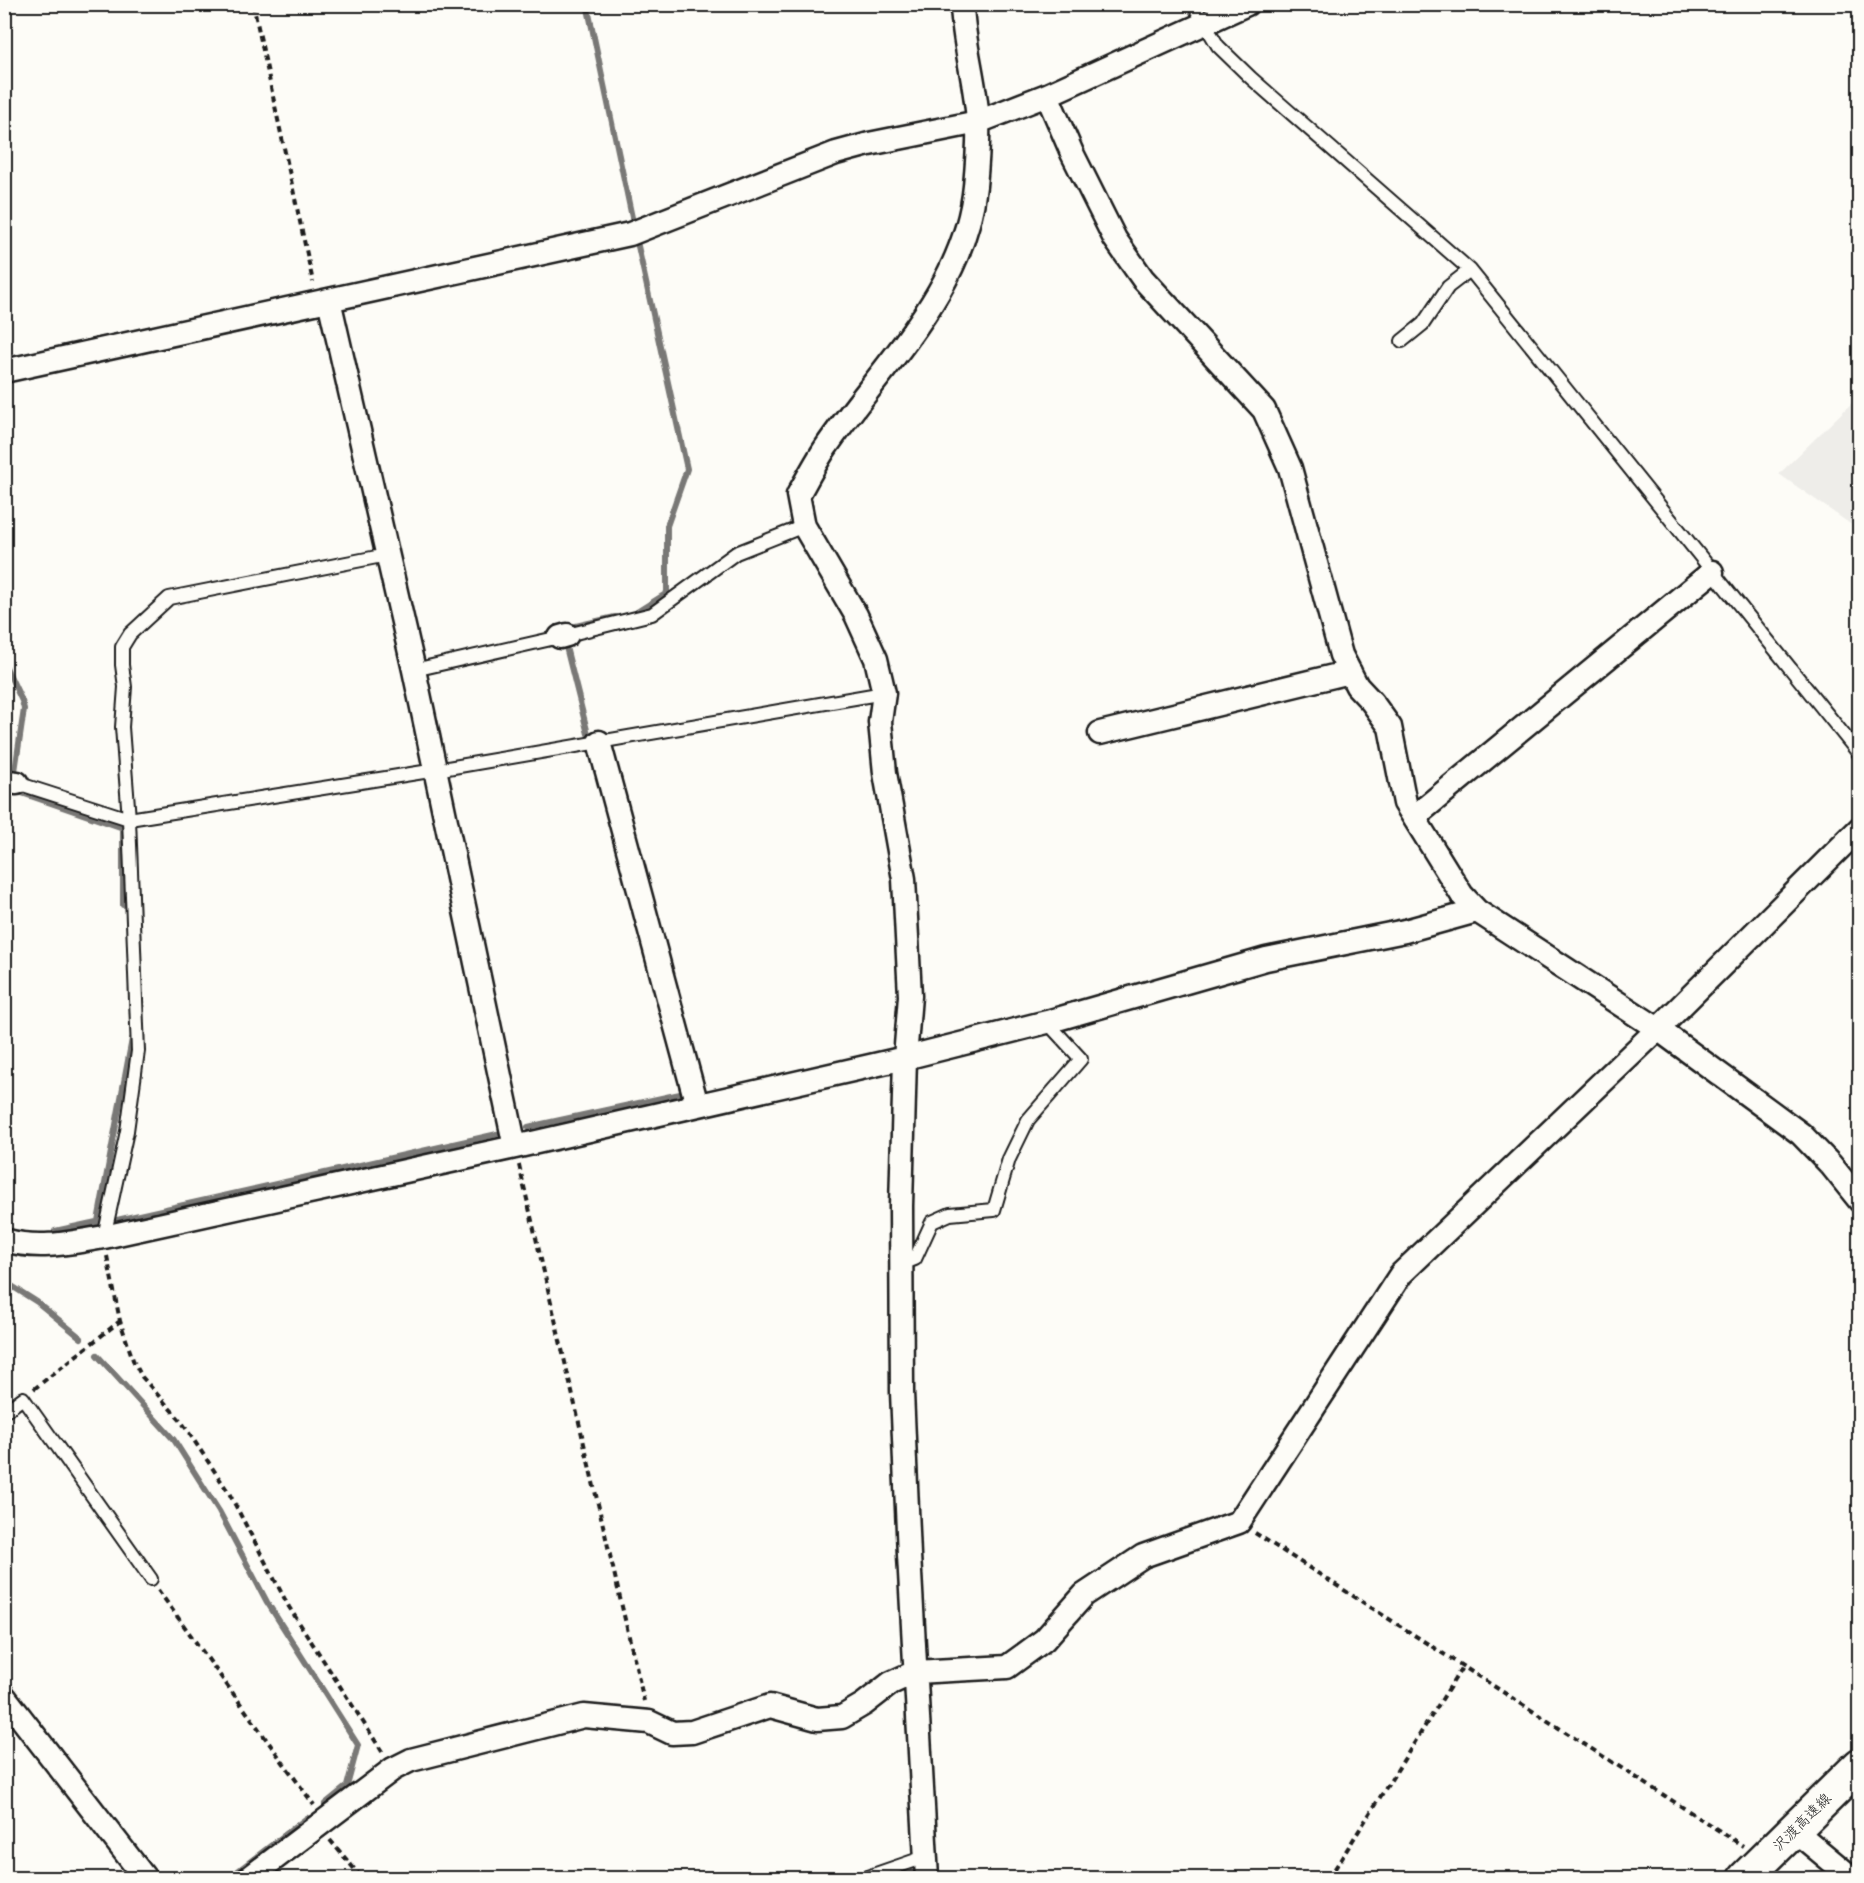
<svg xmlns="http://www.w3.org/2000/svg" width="1864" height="1883" font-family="Pangolin,'Klee One',sans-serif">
<rect width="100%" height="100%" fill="#fdfcf7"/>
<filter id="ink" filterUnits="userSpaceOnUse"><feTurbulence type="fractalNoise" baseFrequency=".0167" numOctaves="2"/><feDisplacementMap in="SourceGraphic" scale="12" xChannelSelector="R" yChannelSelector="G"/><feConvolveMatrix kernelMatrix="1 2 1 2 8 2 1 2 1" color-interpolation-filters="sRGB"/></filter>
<g filter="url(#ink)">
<path fill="#eeede9" d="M1859 396V530L1779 474Z"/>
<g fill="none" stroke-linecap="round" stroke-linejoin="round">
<path stroke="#797876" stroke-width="6" d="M587 4 634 227
M636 237 687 469 667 526V593L637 612
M567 628 615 617
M564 639 588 734
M4 663 22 701 24 709 14 778
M16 791 123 828V905
M528 1127 680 1094 682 1092 681 1087
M117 1220 506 1132
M98 1221 132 1039
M55 1231 101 1221
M4 1281 37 1302 81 1338
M97 1355 174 1440 219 1511 267 1602 358 1745 347 1786 325 1804
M229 1878 307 1818"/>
<defs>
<path id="lane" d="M1193 4 1218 46 1251 78 1470 270 1860 755
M1402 341 1423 324 1448 287 1470 270
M567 635 652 614 736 553 804 526
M414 670 560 637
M17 783 129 819 436 770 884 693
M104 1237 127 1131 138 1051 129 819 122 727 125 687 122 665V647L130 634 169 598 387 555
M902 1264 915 1259 932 1222 950 1214 994 1210 1009 1159 1028 1120 1081 1059 1047 1022
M4 1412 23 1398 151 1579
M864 1878 925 1857"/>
<path id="street" d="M1047 95 1072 153 1115 239 1143 279 1264 410 1290 468 1341 655 1357 686 1372 702 1390 727 1405 803 1462 895 1477 911 1658 1029 1801 1134 1831 1165 1860 1201
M329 300 414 670 515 1147
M4 371 630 234 836 153 869 144 978 122 1047 95 1247 4
M560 637 567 635
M1100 733 1350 672
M599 742 697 1105
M8 782 17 783
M1414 817 1712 572
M4 1240C39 1250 69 1243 104 1237L515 1147 905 1058 1047 1022 1266 959 1405 931 1477 911
M4 1696 145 1878
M1794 1830 1852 1878
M249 1878 393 1769 411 1760 584 1716 649 1722 672 1733 692 1732 770 1706 817 1719 842 1717 864 1704 891 1683 915 1672 1007 1667 1044 1640 1084 1595 1143 1556 1239 1522 1401 1274 1658 1029 1860 828
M927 1878 909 1555 902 1392 901 1206 905 1058 910 996 904 879 885 773 880 722 884 693 876 659 856 615 804 526 798 495C807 479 816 462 826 447 882 365 965 290 975 186 977 165 979 142 978 122 976 82 963 44 962 4"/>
<path id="secondary" d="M1745 1878 1860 1765"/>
</defs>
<use href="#lane" stroke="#1c1c1c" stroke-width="16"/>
<use href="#street" stroke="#1c1c1c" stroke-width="27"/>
<use href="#secondary" stroke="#1c1c1c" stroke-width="38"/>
<path stroke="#1c1c1c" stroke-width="4" stroke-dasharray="6 4.5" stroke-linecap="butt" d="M253 4 313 282
M519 1165 644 1701
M107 1256 120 1321 133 1360 142 1377 181 1421 229 1493 289 1607 383 1753
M34 1389 120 1321
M1255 1533 1743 1846
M158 1590 314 1805
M330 1840 362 1878
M1329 1878 1463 1666"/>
<use href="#lane" stroke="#fdfcf7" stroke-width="12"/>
<use href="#street" stroke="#fdfcf7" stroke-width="22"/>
<use href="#secondary" stroke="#fdfcf7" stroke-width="33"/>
</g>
</g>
<g text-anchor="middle" stroke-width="4.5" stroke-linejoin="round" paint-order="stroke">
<g font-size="15" fill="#1c1c1c" stroke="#fdfcf7">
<text transform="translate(1802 1822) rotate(-45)" y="5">沢渡高遠線</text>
</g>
</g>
<rect width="1864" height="1883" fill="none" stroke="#fdfcf7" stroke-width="24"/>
<rect x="12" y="12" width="1840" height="1859" fill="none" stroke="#1c1c1c" stroke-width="2" filter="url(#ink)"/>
</svg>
